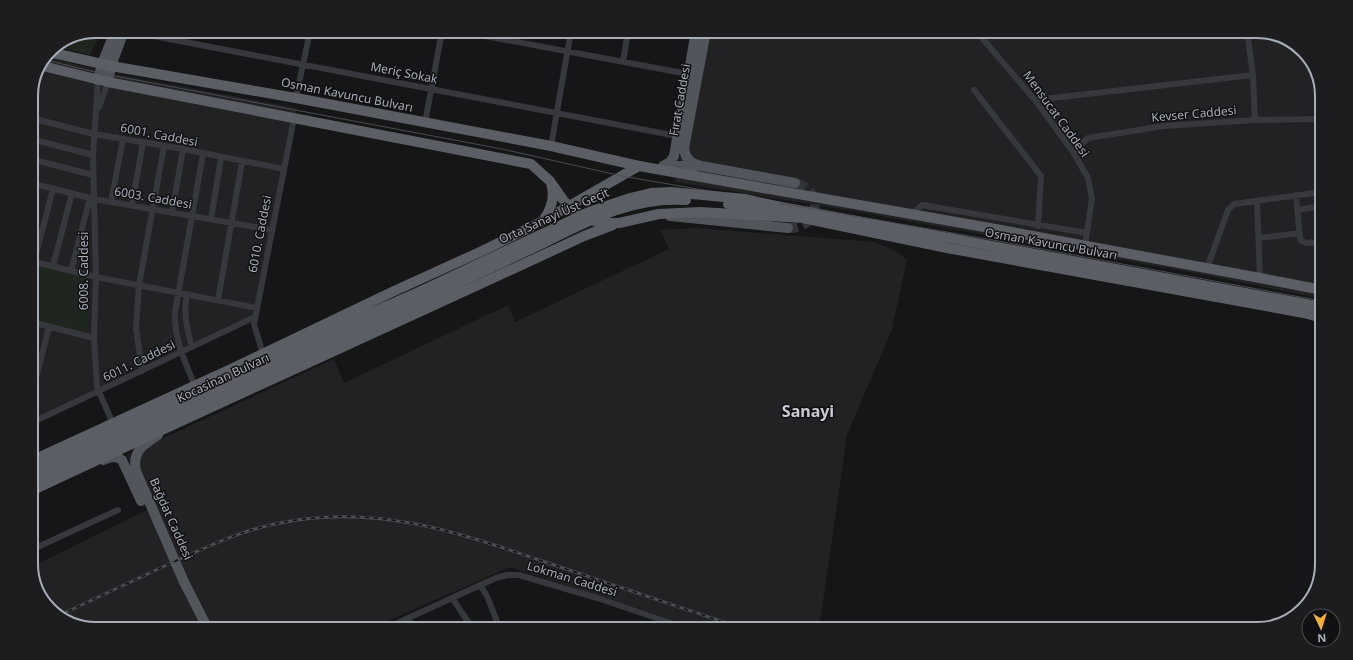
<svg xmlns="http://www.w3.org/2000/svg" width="1353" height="660" font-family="'Noto Sans',sans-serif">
<rect width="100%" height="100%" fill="#161618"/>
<path fill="#222225" d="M702 31H1257L1285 38 1311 60 1322 92V299L1205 275 864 213 675 182Z
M47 57 105 72 297 108 255 318 31 424V92Z
M697 228 874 242 894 250 907 260 892 329 847 435 819 629H701L510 567 369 629H96L68 622 42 600 31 567 149 509 127 455 334 359 344 383 508 305 515 322 669 249 660 230Z"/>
<path fill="#1e261f" d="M96 31H101L90 55 58 47Z
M31 265 86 278 87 325 75 333 31 322Z"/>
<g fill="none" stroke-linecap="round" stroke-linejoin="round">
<path stroke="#333438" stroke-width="10" stroke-dasharray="10 5" stroke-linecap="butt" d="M788 228C819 230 825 189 795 183"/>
<path stroke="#37383d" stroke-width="6" d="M127 31 677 136
M459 31 688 74
M976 31 1035 100 1073 152 1088 178 1092 198 1085 245
M1247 31 1253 75 1255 120
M511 41 513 31
M623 62 628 31
M98 80 93 155 96 277 94 338 97 387 113 424
M974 90 1041 176 1038 226
M296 98 310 31
M1035 100 1253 75
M99 107 108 82
M31 118 94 134 183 149 284 169
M425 123 442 31
M31 139 93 155
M551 146 571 31
M1073 152 1088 138 1164 126 1255 120 1322 119
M31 159 93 175
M31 183 94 199 272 230
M31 195 34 184
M1296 195 1300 240 1306 243 1322 242
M1257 201 1260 278
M111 202 123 139
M132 206 143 142
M1297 210 1322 206
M172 213 183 149
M912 214 922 205 1087 233
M211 219 221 158
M1259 238 1300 233
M31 261 96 277 257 308
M34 262 53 189
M53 266 72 193
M1207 268 1228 210 1234 204 1322 192
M71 271 90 198
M187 294C183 313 187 329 192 347
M218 300 242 162
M31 322 94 338
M263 354 254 324 294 118
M142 371 136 328 139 285 164 146
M195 386C185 362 174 339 175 312L203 154
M31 398 49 327
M31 423 255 317
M31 550 118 510
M480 585 487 596 500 629
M452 598 473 629
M384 629 496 578 507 575H519L597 598 689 629
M409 629 410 618"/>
<path stroke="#53555c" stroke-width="10" d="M98 80 102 64 115 31
M108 82 111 66 124 31
M663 166 670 162 674 156 696 31
M663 166H701L795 183
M701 166C691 164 685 158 684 148L706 31
M670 216 788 228
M158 435C143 445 132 451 136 471L184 582 208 629
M103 460C111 457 115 455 122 460L141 501"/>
<path stroke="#5b5e65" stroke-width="10" d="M49 52 111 66 296 98 551 146 639 166 990 228 1260 278 1322 290
M43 66 108 82 531 164 550 181 564 201 572 209 587 219 601 223H619L659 214 700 212 804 218
M776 206 1322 307
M798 217 947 248 1304 313 1322 318
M544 219C552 208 555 196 551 183
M31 461 231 369 392 292 482 251 541 222 639 166H641
M31 472 371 313 421 291
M31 481 425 299
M31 491C215 404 400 322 584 236L613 225"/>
<path stroke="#4a4c52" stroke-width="1" d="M46 60 99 73 502 149 622 176 993 240 1322 301"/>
<defs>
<path id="rail" d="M60 615C97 598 134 580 171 563 207 547 241 530 280 523 381 502 468 536 563 568 623 588 684 609 745 629"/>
</defs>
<use href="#rail" stroke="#4a4c52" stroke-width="3"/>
<use href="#rail" stroke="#111113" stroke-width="1.5" stroke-dasharray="4.5" stroke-linecap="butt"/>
<path stroke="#5b5e65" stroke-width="10" d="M728 204 775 212
M421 291 589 212 630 198 651 193 671 192 745 199 776 206
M425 299C461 282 497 265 533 248 583 224 629 196 686 200"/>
</g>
<g text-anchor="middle" stroke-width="3" stroke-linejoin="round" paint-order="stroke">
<g font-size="12" fill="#a8adb8" stroke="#111113">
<text transform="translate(404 73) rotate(11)" y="4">Meriç Sokak</text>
<text transform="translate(347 95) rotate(11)" y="4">Osman Kavuncu Bulvarı</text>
<text transform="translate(680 100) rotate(-80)" y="4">Fırat Caddesi</text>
<text transform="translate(1056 114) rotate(54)" y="4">Mensucat Caddesi</text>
<text transform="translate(1194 114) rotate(-5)" y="4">Kevser Caddesi</text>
<text transform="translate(159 135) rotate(11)" y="4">6001. Caddesi</text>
<text transform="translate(153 198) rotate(10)" y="4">6003. Caddesi</text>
<text transform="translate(554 216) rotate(-24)" y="4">Orta Sanayi Üst Geçit</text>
<text transform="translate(260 234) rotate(-79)" y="4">6010. Caddesi</text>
<text transform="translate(1051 244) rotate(10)" y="4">Osman Kavuncu Bulvarı</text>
<text transform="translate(84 271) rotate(-90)" y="4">6008. Caddesi</text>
<text transform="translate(139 361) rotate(-26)" y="4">6011. Caddesi</text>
<text transform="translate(223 378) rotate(-25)" y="4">Kocasinan Bulvarı</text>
<text transform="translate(171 519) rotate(66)" y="4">Bağdat Caddesi</text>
<text transform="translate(572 579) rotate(17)" y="4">Lokman Caddesi</text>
</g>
<g font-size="16" font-weight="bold" fill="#c9ccd4" stroke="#111113">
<text x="808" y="417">Sanayi</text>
</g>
</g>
<path d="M0 0H1353V660H0ZM96 38H1257A58 58 0 0 1 1315 96V564A58 58 0 0 1 1257 622H96A58 58 0 0 1 38 564V96A58 58 0 0 1 96 38Z" fill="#1d1d20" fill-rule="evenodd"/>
<path fill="none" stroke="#a8adb8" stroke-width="2" d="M96 38H1257A58 58 0 0 1 1315 96V564A58 58 0 0 1 1257 622H96A58 58 0 0 1 38 564V96A58 58 0 0 1 96 38Z"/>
<g transform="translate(1321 628) rotate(176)"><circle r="19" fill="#111113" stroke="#4d4f55"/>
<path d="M0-3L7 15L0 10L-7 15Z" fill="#f2b134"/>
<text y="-6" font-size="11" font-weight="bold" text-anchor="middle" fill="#a8adb8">N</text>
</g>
</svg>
